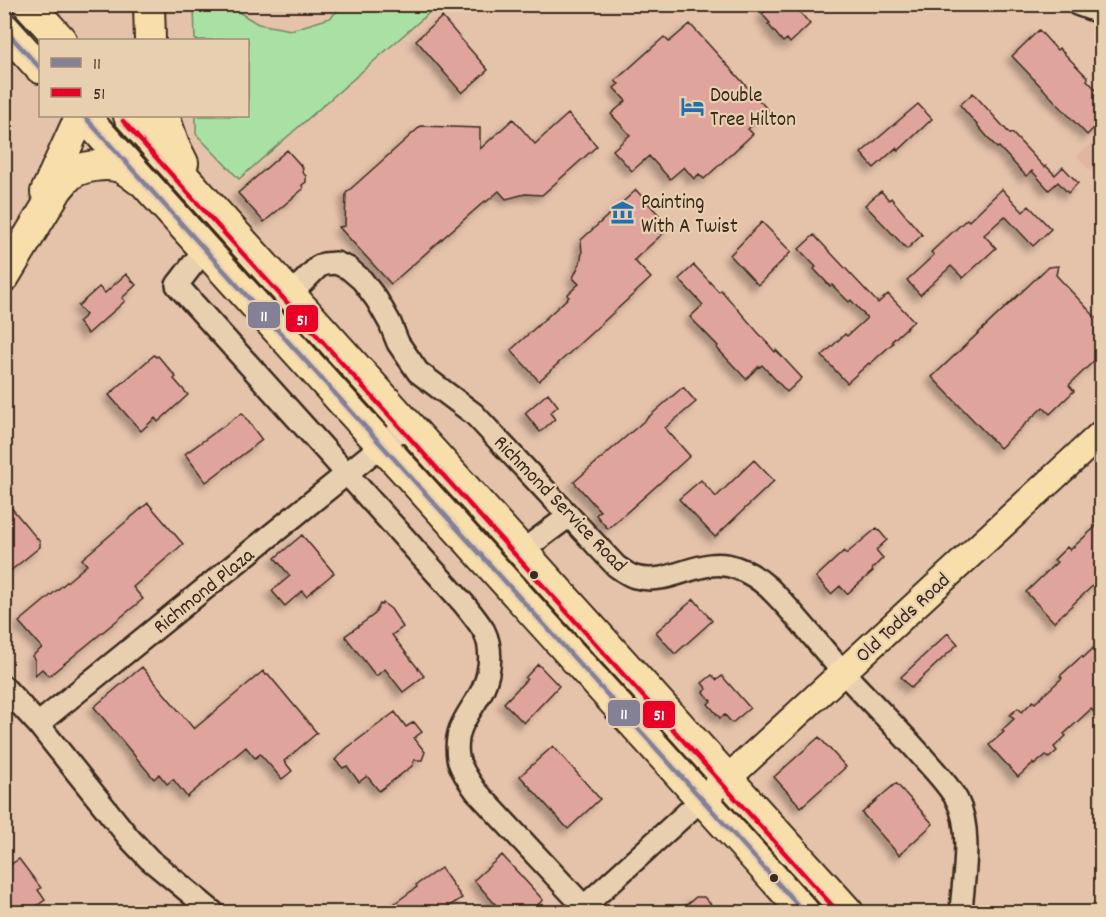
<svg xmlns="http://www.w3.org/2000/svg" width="1106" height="917" font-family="Dekko,sans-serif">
<defs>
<filter id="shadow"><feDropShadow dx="-5.5" dy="5.5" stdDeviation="3" flood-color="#0004"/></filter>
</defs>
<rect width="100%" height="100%" fill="#e5c2aa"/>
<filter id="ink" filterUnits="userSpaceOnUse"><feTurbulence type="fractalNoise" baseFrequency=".0167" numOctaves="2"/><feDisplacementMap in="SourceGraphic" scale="12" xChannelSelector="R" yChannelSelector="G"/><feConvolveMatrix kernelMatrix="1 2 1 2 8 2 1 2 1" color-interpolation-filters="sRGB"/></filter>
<g filter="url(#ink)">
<path fill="#e0b6a3" d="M1101 135V183L1077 156Z"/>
<path fill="#a9e1a5" stroke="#728662" stroke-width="1.5" d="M194 5H227L258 24 291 30 330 18 344 5H438L239 179 196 134V116H248V40H195Z"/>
<path fill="#dfa59d" stroke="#3b2a1e" stroke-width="1.5" filter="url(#shadow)" d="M774 4H793L810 24 790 43 787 39 783 42 768 24 770 23 762 14Z
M442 17 488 70 462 93 416 40Z
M690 24 768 110 748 129 753 134 704 179 699 174 694 179 684 167 670 179 649 156 632 171 613 150 630 135 611 114 626 101 614 88 619 84 615 81 664 37 669 42Z
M1039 30 1057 50 1059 48 1088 78 1087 80 1101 95V121L1087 135 1012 56Z
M973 93 1010 134 1012 133 1044 167 1046 166 1055 175 1063 167 1078 183 1068 193 1058 182 1049 190 1032 171 1026 176 999 147 997 148 960 105Z
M918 104 932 119 898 151 896 148 874 168 861 153Z
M568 114 597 146 542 195 525 194 506 199 499 191 486 202 485 201 391 284 339 227 345 226 346 193 421 126 480 128V149L513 119 535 144Z
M287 150 303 168 302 172 306 176V182L302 185 303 189 264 222 238 193Z
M1002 189 1023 212 1029 206 1051 229 1033 246 1005 216 984 235 996 248 963 278 951 266 920 295 907 280 934 255 931 252 967 219 969 221Z
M636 190 670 227 634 260 651 278 539 381 511 350 569 297 567 295 579 284 573 278 580 263 582 253 581 240Z
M881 191 889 200 891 198 922 235 907 249 865 205Z
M762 222 791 252 758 285 730 255Z
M814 235 878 303 888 294 914 321 892 341 893 343 870 364 869 363 847 383 822 356 845 334 847 336 867 318 851 300 849 302 832 285 830 286 814 269 816 267 799 249Z
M694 265 719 292 721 290 775 352 776 350 802 378 787 392 762 365 760 367 759 366 746 379 717 348 718 346 690 317 703 305 679 279Z
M1058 266 1056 275 1101 323V354L1069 385 1074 391 1050 414 1043 407 1000 448 932 377 1048 267Z
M126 274 136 285 122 298 125 301 88 334 78 322 86 315 78 306 99 287 105 293Z
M154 355 156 357 158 356 176 377 174 379 188 395 158 422 155 418 141 431 109 395Z
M683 387 696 402 665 428 690 456 608 529 596 515 600 511 574 482Z
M548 393 558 406 550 413 555 419 540 432 525 413Z
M242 413 262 440 206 482 185 454Z
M754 460 774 481 715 537 679 499 701 480 716 497Z
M4 499 40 542V547L4 576Z
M148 503 183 544 133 587 143 599 49 676 42 669 35 675V660L32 656 42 648 19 622 87 565 82 559Z
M1101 522V578L1054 622 1026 592 1057 562 1054 560 1067 547 1070 550Z
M877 528 887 540 876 550 883 558 872 569 873 571 847 594 840 586 831 594 816 577 844 551 846 554Z
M302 535 334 573 306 596 302 591 285 606 272 591 290 576 275 558Z
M694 599 712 621 675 654 656 632Z
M383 603 391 609 403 627 392 635 424 676 403 692 385 669 376 676 345 636 375 614 380 604 382 605Z
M948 633 958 644 911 688 901 677Z
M1101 641V704L1093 711 1091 709 1064 734 1066 736 1054 747 1057 751 1049 758 1046 755 1034 765 1033 763 1018 777 989 745 1004 732 1002 730 1014 719 1010 715 1018 708 1022 712 1033 701 1035 703 1062 678 1060 676 1082 656 1083 658Z
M538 664 559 686 524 723 504 703 527 679 525 678Z
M142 667 194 729 263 671 266 675 268 674 317 733 284 761 292 771 282 779 260 754 255 758 246 747 187 797 173 779 167 784 159 774 154 779 94 707Z
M712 675 717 680 722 676 750 708 732 723 725 715 720 718 708 704 711 701 703 692 707 689 702 683Z
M395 712 406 727 414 722 422 732 414 738 425 752 422 760H414L412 766 379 791 367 776 359 782 347 766 343 768 335 760 347 748Z
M819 737 846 767 801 807 774 777Z
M553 746 600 799 568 829 520 776Z
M896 783 933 824 899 855 862 813Z
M502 855 543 900 530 912H502L474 880Z
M19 859 41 888 38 890 45 900 28 912H4V869Z
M441 868 462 898 440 912H387L397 905 395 903 417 887 416 885Z
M696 897H704L718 912H678Z"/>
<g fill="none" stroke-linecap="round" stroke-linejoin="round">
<defs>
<path id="minor" d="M1077 4 1102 13
M204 250 177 285 464 604C471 613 478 621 484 631 494 651 490 679 478 698 465 719 454 731 458 758 461 770 469 781 476 791L589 912
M290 295 318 267 324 264 336 263 348 268 362 280 377 300 390 323 398 343 418 372 474 414 616 566C622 570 628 575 635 577 673 587 700 554 737 568 748 572 759 579 768 587 795 613 818 644 843 672 870 702 900 730 926 761 937 773 949 786 957 800 973 831 963 879 961 912
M522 551 569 516
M4 687 38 724 408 424
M38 724 130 839 149 859 213 912
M578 912 702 799"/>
<path id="major" d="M711 791 728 778 1102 433"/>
<path id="highway" d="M28 4 61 40
M149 4 150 40
M4 28 40 68
M84 116 804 912
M129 116 848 912
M164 116 174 145 183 163
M46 192 75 128 85 116
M4 277 58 188C62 184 66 178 71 174 82 166 109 162 122 168 128 171 133 175 138 179"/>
</defs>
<use href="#minor" stroke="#3b2a1e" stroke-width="26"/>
<use href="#major" stroke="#3b2a1e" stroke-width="30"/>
<use href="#highway" stroke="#3b2a1e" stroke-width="34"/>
<use href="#minor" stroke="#e8cfb0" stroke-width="21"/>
<use href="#major" stroke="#f8deab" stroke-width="26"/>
<use href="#highway" stroke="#f8deab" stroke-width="30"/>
<defs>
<path id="bus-1" d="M4 29 40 68
M84 116 804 912"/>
<path id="bus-2" d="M123 121 838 912"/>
</defs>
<use href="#bus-1" stroke="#e8cfb0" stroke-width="9"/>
<use href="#bus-2" stroke="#e8cfb0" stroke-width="9"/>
<use href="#bus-1" stroke="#848096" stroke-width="4.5"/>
<use href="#bus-2" stroke="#e80027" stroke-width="4.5"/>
</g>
</g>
<defs>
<symbol id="hotel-bare" viewBox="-9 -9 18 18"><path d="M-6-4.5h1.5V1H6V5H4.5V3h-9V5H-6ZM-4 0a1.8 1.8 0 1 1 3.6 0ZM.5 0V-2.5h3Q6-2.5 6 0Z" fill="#1f6fb2" stroke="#e8cfb0" stroke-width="2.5" paint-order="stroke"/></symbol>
<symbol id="museum-bare" viewBox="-9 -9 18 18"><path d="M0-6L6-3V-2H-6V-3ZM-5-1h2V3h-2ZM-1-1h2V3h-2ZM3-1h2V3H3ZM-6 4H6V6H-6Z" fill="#1f6fb2" stroke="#e8cfb0" stroke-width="2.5" paint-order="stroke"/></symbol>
</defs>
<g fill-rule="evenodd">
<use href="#hotel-bare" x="676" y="90" width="33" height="33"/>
<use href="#museum-bare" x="606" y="196" width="33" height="33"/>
</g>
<g fill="#3b2a1e" stroke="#e8cfb0" stroke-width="2">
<circle cx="534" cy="575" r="5"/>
<circle cx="774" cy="878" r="5"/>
</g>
<g text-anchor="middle" stroke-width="4.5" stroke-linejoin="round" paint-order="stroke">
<g font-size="21" fill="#3b2a1e" stroke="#e8cfb0" text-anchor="start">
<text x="710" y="101">Double<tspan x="710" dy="24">Tree Hilton</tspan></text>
<text x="641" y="208">Painting<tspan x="641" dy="24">With A Twist</tspan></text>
</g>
<g font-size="21" fill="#3b2a1e" stroke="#e8cfb0">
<text transform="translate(561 503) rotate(46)" y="7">Richmond Service Road</text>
<text transform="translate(203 590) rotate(-39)" y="7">Richmond Plaza</text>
<text transform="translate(902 617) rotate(-43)" y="7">Old Todds Road</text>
</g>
</g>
<g stroke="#e8cfb0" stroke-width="2">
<rect x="247" y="301" width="34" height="28" rx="6" fill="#848096"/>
<rect x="285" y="304" width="34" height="29" rx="6" fill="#e80027"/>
<rect x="607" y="699" width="34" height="28" rx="6" fill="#848096"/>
<rect x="642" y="700" width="34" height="29" rx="6" fill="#e80027"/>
</g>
<g font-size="16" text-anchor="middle" font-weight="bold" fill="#fff">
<text x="264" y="321">11</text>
<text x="302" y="325">51</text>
<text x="624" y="719">11</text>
<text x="659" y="720">51</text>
</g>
<rect width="1106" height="917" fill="none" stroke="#e8cfb0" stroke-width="24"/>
<rect x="12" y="12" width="1082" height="893" fill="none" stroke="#3b2a1e" stroke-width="2" filter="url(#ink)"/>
<rect x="39" y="39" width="210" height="78" fill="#e8cfb0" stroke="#a38d76" stroke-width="1.5"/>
<rect x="51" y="58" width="30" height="9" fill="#848096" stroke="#a38d76" stroke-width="1.5"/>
<text x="93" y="69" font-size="18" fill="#3b2a1e">11</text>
<rect x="51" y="88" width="30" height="9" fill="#e80027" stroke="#a38d76" stroke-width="1.5"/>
<text x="93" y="99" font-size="18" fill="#3b2a1e">51</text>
</svg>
